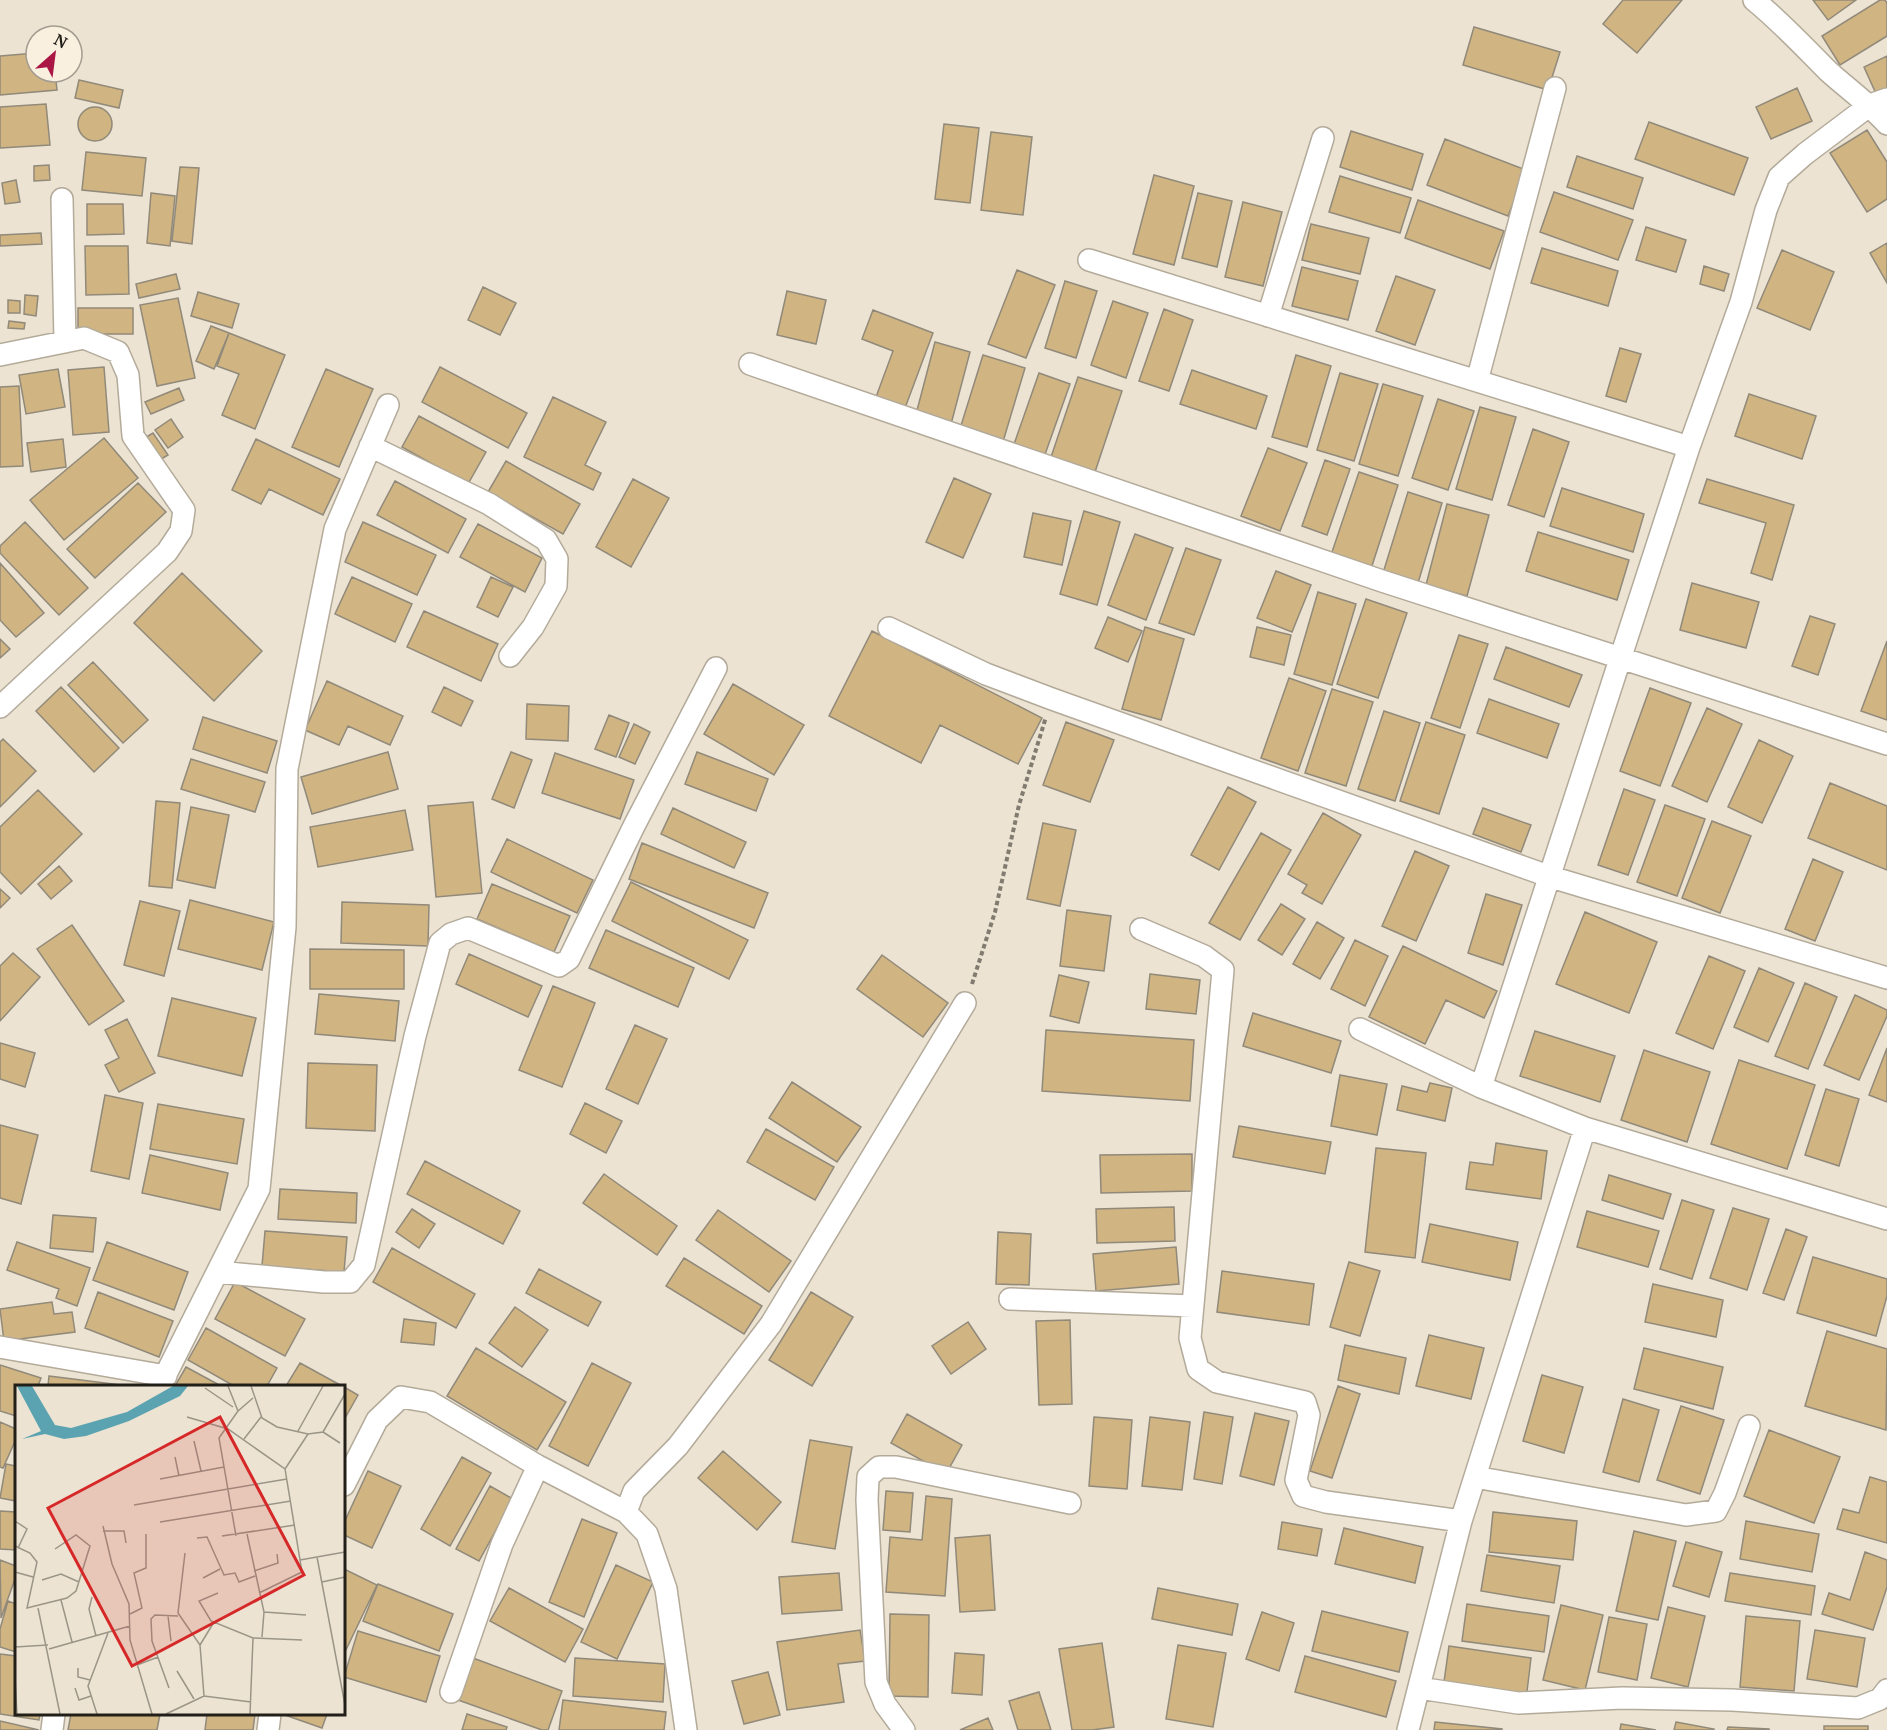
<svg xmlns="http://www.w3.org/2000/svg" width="1887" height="1730" font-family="'PT Serif',serif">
<rect width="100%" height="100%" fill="#ece3d2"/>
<path fill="#d0b582" stroke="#91897a" stroke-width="1.5" d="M1623 0H1682L1637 53 1603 24Z
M1813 0H1856L1828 20Z
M1880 0H1885L1887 3V36L1840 65 1822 36Z
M1474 27 1560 52 1548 90 1463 65Z
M36 53V72H55L57 90 0 95V56Z
M1887 56V95L1878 98 1864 67Z
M79 80 123 90 119 108 75 98Z
M1797 88 1812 121 1771 139 1756 107Z
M46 104 50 145 0 148V107Z
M78 124a17 17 0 1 1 34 0a17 17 0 1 1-34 0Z
M1649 122 1748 158 1734 195 1635 159Z
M944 124 979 128 970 203 935 199Z
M1867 130 1887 162V199L1867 212 1830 153Z
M1351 131 1423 154 1412 190 1340 167Z
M991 132 1032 137 1023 215 981 210Z
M1445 139 1526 170 1508 216 1427 185Z
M86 152 146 158 142 196 82 190Z
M1577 156 1643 178 1633 209 1567 187Z
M49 165 50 180 34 181V166Z
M180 167 199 168 192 244 172 241Z
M1154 175 1194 186 1174 265 1133 254Z
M1340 176 1411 198 1400 233 1329 212Z
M16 180 20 202 5 204 2 183Z
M1554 192 1633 220 1618 260 1540 232Z
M151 193 175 196 170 246 147 243Z
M1198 193 1232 201 1217 267 1182 258Z
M1418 200 1504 231 1490 269 1405 238Z
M1243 202 1282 212 1263 286 1225 277Z
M87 204H123L124 234 87 235Z
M1311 224 1369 238 1360 274 1302 260Z
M1646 227 1686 240 1676 272 1636 260Z
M41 233 42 244 0 246V235Z
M1887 243V283L1870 253Z
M85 246H128L129 294 86 295Z
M1542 248 1618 271 1608 306 1531 283Z
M1782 250 1834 272 1810 330 1757 308Z
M1704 266 1729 274 1724 291 1700 284Z
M1302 267 1358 281 1348 320 1292 306Z
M1017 270 1055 285 1026 358 988 344Z
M176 274 180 289 139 298 136 284Z
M1396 276 1435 290 1415 345 1376 331Z
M1065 281 1097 291 1076 358 1045 348Z
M483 287 516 303 500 335 468 320Z
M787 291 826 300 816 344 777 335Z
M198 292 239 304 232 328 191 316Z
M25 295 38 296 36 316 24 314Z
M178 298 195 378 157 386 140 305Z
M8 300 20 301V313H8Z
M1113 301 1148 313 1126 378 1091 365Z
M78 308H133V334H78Z
M1164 309 1193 320 1169 391 1139 381Z
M873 310 933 333 905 408 876 397 893 351 862 339Z
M9 321 25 323 24 329 8 328Z
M211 326 229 333 214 369 196 361Z
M229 333 285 355 255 429 222 415 239 374 217 366Z
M935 342 970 352 950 428 915 418Z
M1620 348 1641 354 1626 402 1606 396Z
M983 355 1025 368 1002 445 959 432Z
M1296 355 1331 366 1307 447 1272 437Z
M104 367 109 432 73 435 68 370Z
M440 367 527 413 508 448 422 402Z
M58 369 65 407 26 414 19 375Z
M326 369 373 389 339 467 292 447Z
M1192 370 1267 396 1256 429 1180 404Z
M1039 373 1070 384 1043 460 1012 450Z
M1340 373 1378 384 1354 461 1317 450Z
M1078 377 1122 391 1093 478 1049 463Z
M1383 384 1423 396 1398 476 1359 464Z
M19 386 23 466 0 467V387Z
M179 388 184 400 151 414 145 402Z
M1749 394 1816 416 1802 459 1735 436Z
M553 397 606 422 585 465 601 473 593 490 524 457Z
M1438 399 1474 411 1448 490 1412 478Z
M1480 407 1516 417 1492 500 1456 489Z
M419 416 486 452 468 484 402 447Z
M171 419 183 437 168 448 155 430Z
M1533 429 1569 442 1544 517 1508 505Z
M153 433 168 455 158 461 143 439Z
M104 438 138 478 64 540 30 500Z
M63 439 66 467 31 472 27 443Z
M256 439 340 479 323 515 269 489 261 504 232 490Z
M1268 448 1307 463 1280 531 1241 516Z
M1325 460 1350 469 1327 535 1302 526Z
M506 461 580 504 563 534 488 492Z
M1359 472 1398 485 1370 572 1330 558Z
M954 478 991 494 963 558 926 542Z
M633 479 669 498 631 567 596 547Z
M1707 479 1794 505 1772 580 1751 573 1766 523 1699 503Z
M395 481 466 519 448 553 377 515Z
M138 483 166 512 95 578 67 549Z
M1562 488 1644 514 1633 552 1550 526Z
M1408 492 1442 503 1418 583 1383 573Z
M1447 504 1489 515 1467 596 1426 585Z
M1084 511 1120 522 1097 605 1060 594Z
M1033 513 1071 521 1062 565 1024 557Z
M25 522 88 588 59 615 0 553V546Z
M363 522 436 555 417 595 345 562Z
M478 524 542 558 525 592 460 557Z
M1538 532 1629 560 1617 600 1526 571Z
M1135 534 1173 548 1146 620 1108 605Z
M1186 548 1221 560 1194 635 1159 623Z
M0 563 44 613 16 637 0 620Z
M1276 571 1311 585 1292 632 1257 618Z
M182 573 262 651 214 701 134 623Z
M352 577 412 604 395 642 335 614Z
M491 577 513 587 498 617 477 607Z
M1692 583 1759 602 1746 648 1680 630Z
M1318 592 1356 604 1332 685 1294 674Z
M1366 599 1407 613 1378 698 1337 684Z
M424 611 498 644 481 681 407 647Z
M1810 616 1835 624 1818 675 1792 666Z
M1108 617 1142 631 1128 662 1095 648Z
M1145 627 1184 639 1161 720 1122 709Z
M1257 627 1291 635 1284 665 1250 657Z
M872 631 1042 718 1018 764 940 725 921 763 829 716Z
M1459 635 1488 644 1460 728 1431 718Z
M0 639 10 649 0 658Z
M1887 641V720L1861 711Z
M1506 647 1582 675 1569 707 1494 679Z
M93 662 148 720 123 743 68 685Z
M1289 678 1326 691 1298 771 1261 758Z
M327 681 403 716 390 745 348 726 339 745 305 730Z
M733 684 804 725 774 775 704 734Z
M61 687 119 748 94 772 36 711Z
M444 687 473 701 461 726 432 712Z
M1650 688 1691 703 1660 786 1620 771Z
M1332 689 1373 702 1346 786 1305 773Z
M1489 699 1559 724 1547 758 1477 733Z
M527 704 569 706 568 741 526 739Z
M1707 708 1742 724 1707 802 1672 786Z
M1384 711 1420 723 1395 801 1358 789Z
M609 715 629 723 616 757 595 749Z
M203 717 277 741 267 773 193 749Z
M1066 722 1114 740 1090 802 1043 785Z
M1426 722 1465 735 1439 814 1400 801Z
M634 724 650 732 635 764 619 757Z
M3 739 36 771 0 807V742Z
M1759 740 1793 756 1762 823 1728 807Z
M388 752 398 789 312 814 301 777Z
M511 752 532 760 514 808 492 799Z
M697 752 768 779 756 811 685 784Z
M555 753 634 780 620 819 542 793Z
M191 759 265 782 255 812 181 789Z
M1830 783 1887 806V870L1808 838Z
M1228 787 1256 802 1219 870 1191 855Z
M1624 789 1655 800 1628 875 1598 865Z
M38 790 82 834 21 894 0 872V827Z
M156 801 180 803 172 888 149 886Z
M473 802 482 893 436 897 428 806Z
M1665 805 1705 819 1677 896 1637 882Z
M191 807 229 815 215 888 177 880Z
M673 808 746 842 734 868 661 834Z
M1483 808 1531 825 1521 852 1473 834Z
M405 810 413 850 318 867 310 827Z
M1323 813 1361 835 1322 904 1302 893 1307 885 1288 874Z
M1712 821 1751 836 1720 913 1682 898Z
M1043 823 1076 830 1060 906 1027 899Z
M1261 833 1291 850 1240 940 1209 923Z
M507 839 593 880 577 913 491 872Z
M642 843 768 893 754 928 629 879Z
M1415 851 1449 866 1416 941 1382 926Z
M1813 859 1843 872 1815 941 1785 929Z
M59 866 72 881 51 899 38 884Z
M631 882 748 940 729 979 612 921Z
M492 884 570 916 554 952 477 919Z
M0 889 10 898 0 908Z
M1486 894 1522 905 1503 965 1468 953Z
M190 900 274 922 262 970 178 949Z
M140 901 180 911 164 976 124 965Z
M342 902 429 905 428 946 341 943Z
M1281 904 1305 919 1282 955 1258 940Z
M1067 910 1111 916 1104 971 1060 966Z
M1585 912 1657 942 1629 1013 1556 984Z
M1317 922 1344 938 1320 979 1293 964Z
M72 925 124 1001 89 1025 37 949Z
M606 930 694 968 678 1007 589 968Z
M1355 940 1388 956 1365 1006 1331 989Z
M1403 946 1497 991 1484 1018 1446 1000 1425 1044 1369 1017Z
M310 949 404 950V989H310Z
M13 953 40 977 0 1021V966Z
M469 954 542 986 528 1017 456 984Z
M882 955 948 1003 923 1037 857 989Z
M1709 956 1745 971 1713 1049 1676 1033Z
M1759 968 1794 983 1768 1042 1734 1027Z
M1150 974 1200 980 1196 1014 1146 1009Z
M1059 975 1089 982 1079 1023 1050 1016Z
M1805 983 1837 997 1808 1069 1775 1056Z
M553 986 595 1003 562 1087 519 1070Z
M319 994 399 1001 395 1041 315 1034Z
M1855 995 1887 1010V1016L1859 1080 1824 1065Z
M172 998 256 1018 242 1076 158 1056Z
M1253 1013 1341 1041 1331 1073 1243 1046Z
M127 1019 155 1073 119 1092 105 1065 119 1058 105 1030Z
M635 1025 667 1039 638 1104 606 1089Z
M1046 1030 1194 1040 1190 1101 1042 1091Z
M1535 1031 1615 1056 1600 1102 1520 1076Z
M0 1043 35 1053 25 1087 0 1079Z
M1887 1048V1102L1869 1095Z
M1644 1050 1710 1072 1687 1142 1621 1120Z
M1739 1060 1815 1085 1787 1169 1711 1144Z
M308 1063 377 1065 375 1131 306 1128Z
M1340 1075 1387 1084 1377 1135 1331 1126Z
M792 1082 861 1127 837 1162 769 1118Z
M1430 1083 1452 1088 1445 1121 1397 1110 1402 1086 1427 1092Z
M1826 1089 1859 1099 1839 1166 1805 1155Z
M105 1095 143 1103 129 1179 91 1171Z
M585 1103 622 1121 606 1153 570 1134Z
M158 1104 244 1119 237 1164 150 1149Z
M0 1125 38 1135 21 1204 0 1198Z
M1239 1126 1331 1142 1325 1174 1233 1157Z
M766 1129 834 1167 815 1200 747 1162Z
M1496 1143 1547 1151 1541 1199 1466 1189 1470 1162 1493 1165Z
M1376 1148 1426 1153 1415 1258 1365 1252Z
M1192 1154V1191L1101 1193 1100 1155Z
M150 1155 228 1173 220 1210 142 1193Z
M425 1161 520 1211 503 1244 407 1194Z
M604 1174 677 1226 657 1255 583 1203Z
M1609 1175 1671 1194 1663 1219 1602 1200Z
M280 1189 357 1193 356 1223 278 1219Z
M1682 1200 1714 1210 1692 1279 1660 1269Z
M1174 1207 1175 1241 1097 1243 1096 1209Z
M1733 1208 1769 1219 1747 1290 1710 1278Z
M412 1209 435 1224 419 1248 396 1232Z
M718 1210 791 1261 769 1292 696 1240Z
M1587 1211 1659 1231 1648 1267 1577 1247Z
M53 1215 96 1218 93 1252 50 1248Z
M1430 1224 1518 1242 1510 1280 1422 1262Z
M1786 1229 1807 1237 1784 1300 1763 1293Z
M265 1231 347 1237 344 1272 262 1266Z
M998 1232 1031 1234 1029 1285 996 1284Z
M17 1242 90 1268 77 1306 56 1298 59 1289 7 1270Z
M107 1242 188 1272 174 1310 93 1280Z
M1176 1247 1179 1284 1096 1291 1093 1254Z
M392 1248 475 1294 456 1328 373 1282Z
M1813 1257 1887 1279V1296L1876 1336 1797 1313Z
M684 1258 762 1306 744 1334 666 1286Z
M1349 1262 1380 1271 1360 1336 1330 1327Z
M539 1269 601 1302 588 1326 526 1293Z
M1222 1271 1314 1284 1309 1325 1217 1312Z
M235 1282 305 1319 285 1356 215 1319Z
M1653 1284 1723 1300 1716 1337 1645 1322Z
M98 1292 173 1321 159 1357 85 1328Z
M811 1292 853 1317 812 1386 769 1360Z
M52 1302 54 1314 72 1312 75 1332 4 1341 0 1309Z
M515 1307 548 1330 522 1367 489 1343Z
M404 1319 436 1323 434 1345 401 1342Z
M1070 1320 1072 1404 1039 1405 1036 1321Z
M968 1322 986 1349 951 1374 932 1346Z
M206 1328 277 1368 267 1386H234L188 1360Z
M1827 1331 1887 1349 1886 1430 1805 1406Z
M1429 1335 1484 1348 1471 1399 1416 1386Z
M1345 1345 1406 1358 1399 1394 1338 1380Z
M476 1348 566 1402 537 1450 447 1396Z
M1644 1348 1723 1367 1713 1409 1634 1389Z
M300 1363 342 1386H286Z
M592 1363 631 1383 588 1466 549 1446Z
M0 1365 41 1378 38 1386H16V1416L0 1411Z
M186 1367 221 1386H175Z
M1542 1375 1583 1387 1564 1453 1523 1441Z
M49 1376 129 1386H48Z
M1338 1386 1360 1394 1332 1478 1310 1471Z
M344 1387 358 1395 344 1420Z
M1623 1399 1659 1410 1639 1482 1603 1472Z
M1681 1406 1724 1420 1700 1494 1657 1480Z
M1204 1412 1233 1417 1222 1484 1194 1479Z
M1255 1413 1289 1421 1274 1485 1240 1476Z
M907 1414 962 1445 946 1474 891 1443Z
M1094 1417 1132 1420 1127 1489 1089 1486Z
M1150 1417 1190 1422 1182 1490 1142 1486Z
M0 1422 16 1429V1439L3 1468 0 1467Z
M1769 1430 1840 1457 1814 1523 1744 1496Z
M810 1440 852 1447 835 1549 792 1542Z
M723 1451 781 1502 757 1530 698 1478Z
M462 1457 491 1473 450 1546 421 1529Z
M6 1464 16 1466V1501L0 1498Z
M368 1471 401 1486 372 1548 344 1535V1523Z
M1870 1477 1887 1482V1543L1837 1529 1843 1509 1859 1513Z
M490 1486 513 1499 479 1561 456 1549Z
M886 1491 913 1493 910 1532 883 1530Z
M926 1496 952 1499 945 1596 886 1592 890 1537 922 1540Z
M0 1511 16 1512V1550L0 1549Z
M1493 1512 1577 1521 1573 1560 1489 1552Z
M582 1519 617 1533 584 1617 549 1602Z
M1746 1521 1819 1534 1812 1572 1740 1559Z
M1282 1522 1322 1529 1317 1556 1278 1549Z
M1344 1528 1423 1547 1415 1583 1335 1564Z
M1634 1531 1676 1541 1658 1620 1616 1611Z
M990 1535 995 1610 960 1612 955 1538Z
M1686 1542 1722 1552 1709 1597 1673 1586Z
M1865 1552 1887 1560V1587L1873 1630 1822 1614 1829 1593 1850 1600Z
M1487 1555 1560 1566 1554 1603 1481 1591Z
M0 1560 16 1566V1576L1 1618Z
M616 1565 653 1582 617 1659 581 1642Z
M344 1569 377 1585 344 1654Z
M839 1573 842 1610 782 1614 779 1577Z
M1730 1573 1815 1586 1811 1615 1725 1601Z
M378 1584 453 1614 439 1651 363 1621Z
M509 1588 583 1629 565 1662 490 1621Z
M1158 1588 1238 1604 1232 1635 1152 1619Z
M8 1601 16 1604V1652L0 1647V1629Z
M1467 1604 1549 1616 1544 1652 1462 1641Z
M1561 1605 1603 1615 1585 1690 1543 1680Z
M1668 1607 1705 1616 1688 1687 1651 1678Z
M1322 1611 1408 1632 1399 1672 1312 1651Z
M1262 1612 1294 1623 1279 1671 1246 1659Z
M890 1614 929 1615 928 1697 889 1696Z
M1746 1616 1800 1621 1794 1691 1740 1687Z
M1609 1617 1647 1624 1637 1680 1598 1672Z
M860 1630 865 1661 838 1664 844 1702 787 1710 777 1642Z
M1815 1630 1865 1638 1857 1687 1807 1679Z
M358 1631 440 1656 426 1702 344 1677Z
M1102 1643 1114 1727 1092 1730H1072L1059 1649Z
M1178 1645 1226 1653 1213 1727 1166 1719Z
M1449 1646 1531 1658 1526 1700 1443 1689Z
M955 1653 984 1655 982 1695 952 1693Z
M0 1654 16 1656V1714H40L39 1720 0 1714Z
M1305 1656 1396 1681 1386 1717 1295 1692Z
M473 1658 562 1691 548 1730H542L458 1700Z
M575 1658 665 1664 663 1702 573 1696Z
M768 1672 780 1715 744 1724 732 1681Z
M1039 1692 1051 1730H1018L1009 1701Z
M563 1700 666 1712 664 1730H559Z
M71 1714H160L157 1730H68Z
M207 1714H255L253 1730H205Z
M282 1714H327L322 1728Z
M467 1714 507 1727 506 1730H462Z
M988 1718 993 1730H960Z
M0 1721 39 1730H0Z
M1435 1722 1502 1729V1730H1434Z
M1676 1722 1714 1729V1730H1674Z
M1621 1724 1656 1730H1620Z
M1824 1726H1868V1730H1824Z
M1728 1727 1769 1729V1730H1727Z"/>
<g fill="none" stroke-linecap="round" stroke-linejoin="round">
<defs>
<path id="minor" d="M1754 0C1781 22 1804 47 1828 71 1848 89 1869 104 1887 124
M62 199 65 342
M1089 260 1689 447
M1268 316 1323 138
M0 355 84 338 118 352 128 375 133 436 184 510 181 531 167 552 0 707
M750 364 1382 581 1887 744
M1477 381 1555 88
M370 446 489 504 546 540 557 559 556 586 533 627 510 656
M889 628 986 674 1052 699 1551 877 1887 978
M1141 929 1204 956 1223 970 1190 1338 1198 1369 1217 1382 1305 1402 1309 1415 1296 1480 1303 1496 1326 1502 1461 1521
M1360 1029 1481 1087 1585 1128 1887 1219
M1481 1087 1689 447 1741 302 1766 210 1779 177 1805 154 1870 105 1887 99
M218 1272 324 1282H350L364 1265 415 1036 440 943 451 934 468 928 559 966 569 959 634 826 716 668
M1010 1299 1193 1306
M0 1347 166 1376
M160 1386 259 1189 285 927 287 769 335 529 388 405
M1475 1477 1686 1515 1716 1511 1725 1493 1749 1426
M344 1485 377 1420 401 1397 430 1402 538 1466 626 1512
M1419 1688 1518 1703 1622 1698 1732 1700 1858 1708 1880 1699 1887 1690
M451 1692 502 1544 538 1466
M52 1730 54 1714
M268 1730 270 1714
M686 1730 666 1589 647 1534 626 1512 634 1491 678 1446 771 1324 965 1003
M904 1730 885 1704 876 1682 867 1500 868 1477 879 1467H896L1070 1503
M1408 1730 1461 1521 1585 1128"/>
</defs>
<use href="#minor" stroke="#b3aa9a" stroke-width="24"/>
<path stroke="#817b70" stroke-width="4" stroke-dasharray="4.5 3" stroke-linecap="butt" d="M972 984 995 912 1019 805 1046 717"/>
<use href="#minor" stroke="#fff" stroke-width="21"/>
</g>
<g transform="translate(15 1385)">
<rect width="330" height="330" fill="#ece3d2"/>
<path d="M2 1H17L40 40 56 43 112 27 158 1H173L165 11 114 36 71 51 49 54 30 49 7 54 26 46Z" fill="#5ca3b1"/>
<path fill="none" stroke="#9b9588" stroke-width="1.5" d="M213 1 223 26 238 13M236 1 247 33 262 42 293 49 308 47 330 9M190 3 218 22M172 32 213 44 270 84 287 187 244 208M283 46 308 1M308 47 325 58M229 54 246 32M179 56 186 86M160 72 164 91M270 84 293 49M145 94 209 82M119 120 272 94M0 136 12 144 3 163M145 137 276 116M88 141 97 179 114 219 115 255 137 329M88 146H109L111 158M232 149 249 227 247 252M207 151 280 140M221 151 204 53 223 26M182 153 192 152 209 190 220 188 224 197 240 191M0 161 15 168 22 177 12 223 52 213 61 206 75 161 61 150 40 164M170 168 163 228 185 260 189 311M302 172 330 320M285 175 330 167M239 186 263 178 262 169M0 187 18 192M188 193 205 184M27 195 46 189 64 197M307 197 330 192M203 208 184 216 196 236 238 253 287 255M77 212 74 224 81 251M46 215 57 257M23 223 45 329M249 227 291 230M115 229 127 223 119 188 131 183V149M153 231 156 256M185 260 199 237M0 262 33 260M34 264 115 241M122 280 143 272M63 283V292L75 295M162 286 179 314M0 294 2 329M60 303 64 315 76 311M154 303 137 256 136 234 140 230 163 231M82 329 73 301 93 248M151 329 189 311 236 317M235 329 238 253"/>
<path fill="#d62828" fill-opacity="0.15" stroke="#d62828" stroke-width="3" d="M205 32 289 190 117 281 33 123Z"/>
<rect width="330" height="330" fill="none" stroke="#221f19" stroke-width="3"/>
</g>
<g transform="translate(54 54) rotate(28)"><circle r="28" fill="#f9f0e0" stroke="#a39c90" stroke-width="1.5"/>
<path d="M0-4.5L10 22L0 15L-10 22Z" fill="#ab1745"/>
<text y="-9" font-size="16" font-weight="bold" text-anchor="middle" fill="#221f19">N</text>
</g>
</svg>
